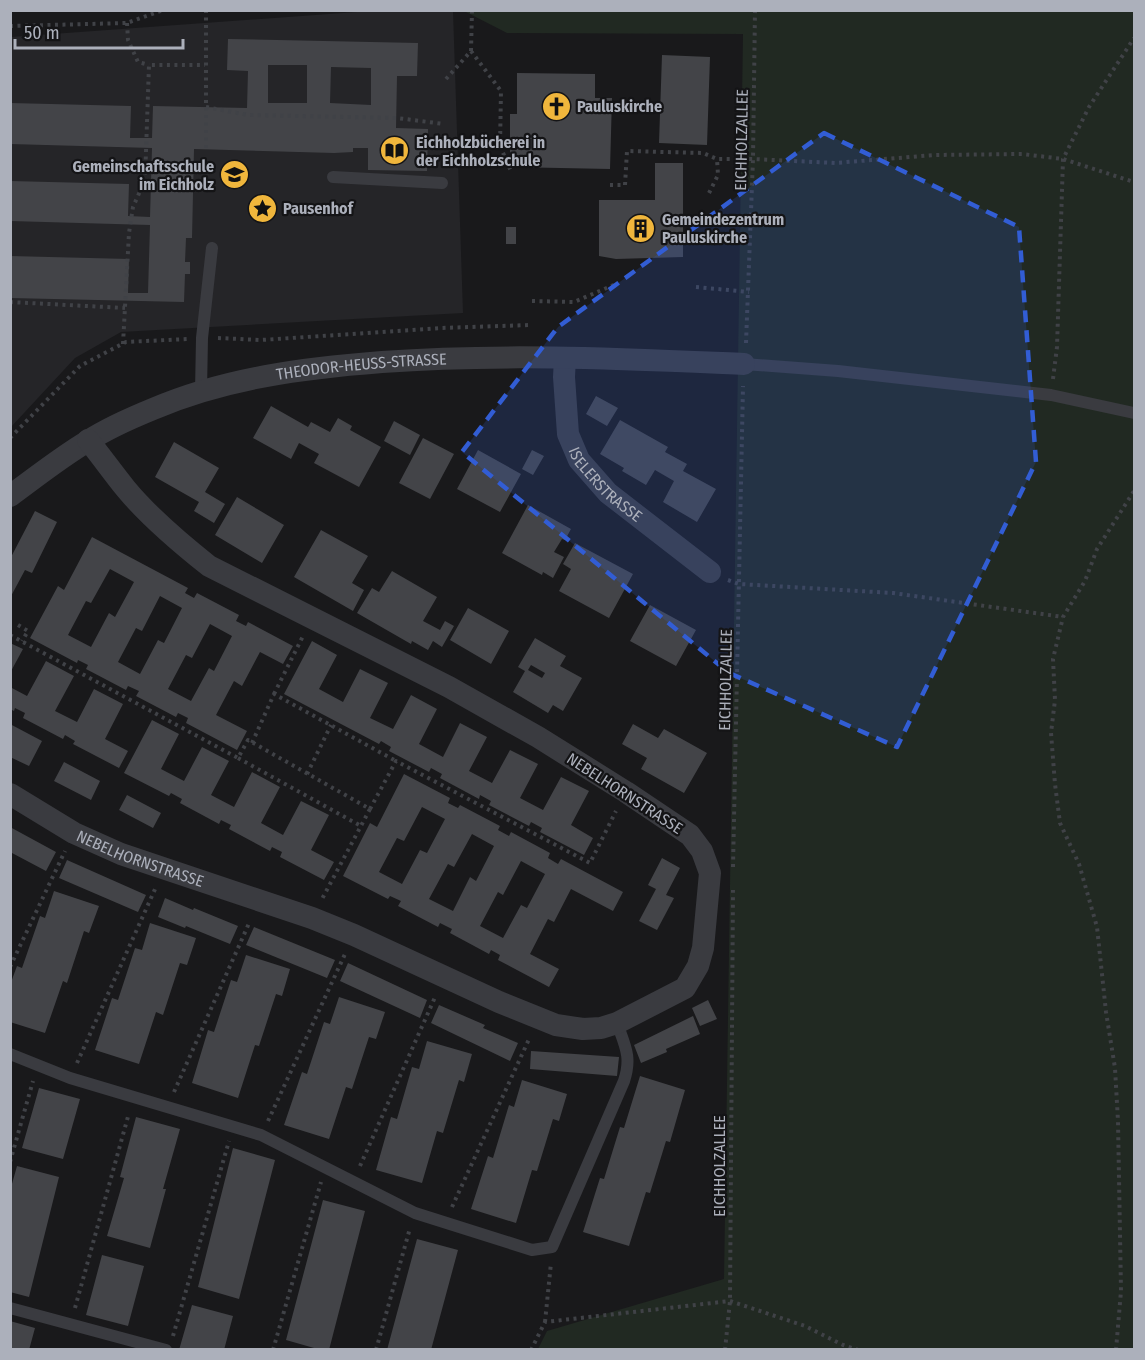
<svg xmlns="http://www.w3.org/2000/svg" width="1145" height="1360" font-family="'Fira Sans Condensed',sans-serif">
<rect width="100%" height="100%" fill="#19191b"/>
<path fill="#252528" d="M370 11H453L463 313 121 332 75 358 11 427V37Z"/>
<path fill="#212922" d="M464 11H1134V1349H538L547 1331 724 1279 743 34 507 33Z"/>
<path fill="#434448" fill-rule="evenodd" d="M228 39 418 43 417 76H397L396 128 428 129 427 171 368 170V148H353V152L334 153 194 149 192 238H186L185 262H190V274H185L184 302 10 298V256L129 259 128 293H148L150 225 10 221V181L129 184 128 216 150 217 152 148 10 144V103L131 106 130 138H152L153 106 247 108 248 71 227 70ZM268 65H307V103H268ZM331 67 371 68V105L330 103Z
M662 55 710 57 707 145 659 143Z
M517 73 595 74V98H612L610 169 510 167V114H517Z
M655 163H683V257L616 259 599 256V200H655Z
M506 227H516V244H506Z
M596 396 618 408 607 426 586 414Z
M271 406 308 427 311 422 330 432 338 418 352 426 350 430 381 447 359 487 314 463 319 454 299 443 291 459 253 438Z
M620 420 668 447 665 452 687 464 683 471 716 489 697 522 663 502 674 481 655 470 646 485 622 471 624 468 600 454Z
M394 421 420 435 410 455 384 441Z
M423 438 454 454 430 499 399 483Z
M174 442 219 468 205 492 225 504 214 523 194 511 199 502 155 477Z
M478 450 521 474 500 512 457 489Z
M532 450 544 456 533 475 522 469Z
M237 497 284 525 262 563 215 535Z
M528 505 571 529 565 540 562 539 554 552 564 557 553 578 543 572 542 575 502 553Z
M35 511 57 522 32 573 25 570 10 598V559Z
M321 530 368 556 352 583 364 590 353 611 294 577Z
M92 537 188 588 185 593 194 598 197 593 239 615 236 621 246 626 248 622 293 646 283 664 260 652 242 686 234 681 216 715 247 731 237 750 186 723 188 718 178 713 176 717 136 696 139 691 128 686 126 690 86 669 88 665 78 660 77 663 30 638 58 586 64 590ZM110 569 134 582 115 617 109 613 91 647 68 635 86 601 91 603ZM160 596 182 608 164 643 158 640 140 674 118 662 136 628 142 631ZM210 624 232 636 214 671 209 668 191 701 168 689 186 655 192 658Z
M575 543 633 574 609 618 559 591 571 569 563 564Z
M392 571 437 597 423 621 440 630 445 621 454 626 442 647 433 641 428 650 412 641 411 644 357 613 372 588 379 592Z
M650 605 696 630 676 666 630 641Z
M468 608 509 631 491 664 450 640Z
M535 638 566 656 560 666 582 678 563 711 553 705 548 713 513 692 525 671 518 667ZM531 665 545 673 542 678 528 670Z
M312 641 337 655 319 689 343 702 360 669 388 683 370 718 393 729 411 695 437 709 419 744 443 757 460 723 487 737 469 771 492 783 510 750 538 764 520 798 543 810 561 777 589 791 571 825 593 838 584 855 540 832 542 828 531 822 529 826 489 805 491 801 480 795 479 799 440 778 442 774 431 768 429 772 389 751 391 747 381 741 379 744 284 694Z
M10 643 23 649 10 673Z
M46 661 74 676 55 711 77 722 94 689 123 704 105 739 128 751 119 768 73 744 75 741 65 735 63 739 23 718 25 713 15 708 14 711 10 709V687L27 696Z
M152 720 179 734 161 769 184 781 202 747 229 761 211 795 234 807 252 772 280 787 261 823 283 835 301 801 329 815 311 850 334 862 324 880 280 857 282 852 272 847 270 851 229 829 231 825 221 820 219 824 180 803 182 799 171 793 169 796 124 773Z
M10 724 42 741 29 766 10 757Z
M633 724 658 738 664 729 707 753 684 793 641 769 647 758 622 744Z
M64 762 100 781 91 800 54 781Z
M404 774 450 798 448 803 458 808 460 805 500 826 498 830 509 836 511 832 550 853 548 858 558 864 561 859 623 892 613 911 571 889 554 922 548 919 530 954 559 969 549 987 498 960 500 955 491 950 489 954 450 933 452 929 440 923 438 927 398 906 401 901 390 896 388 899 343 876 370 823 377 827ZM422 807 445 819 427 853 420 850 402 884 379 872 397 838 404 841ZM472 834 494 846 476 881 470 877 453 911 429 899 448 864 454 867ZM521 861 545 874 527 908 521 905 503 938 480 926 498 892 503 895Z
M127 795 161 813 153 828 119 810Z
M10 827 56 852 46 871 12 853Z
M662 858 680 868 666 895 674 898 657 930 639 921 656 889 648 885Z
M67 860 146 895 138 912 59 878Z
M54 891 99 906 89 933 84 931 67 983 63 981 45 1033 10 1022V985L17 966 22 968 40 916 45 918Z
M165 898 193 910 194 908 238 926 230 944 186 926 185 928 158 917Z
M150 923 196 938 187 965 180 963 163 1015 156 1012 139 1064 95 1050 112 998 118 1000 135 948 142 950Z
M254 927 335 960 327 978 246 945Z
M246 955 290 969 282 996 276 994 259 1046 255 1045 238 1098 192 1083 208 1030 214 1032 231 980 237 982Z
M348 963 427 1000 420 1018 340 981Z
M339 997 385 1012 376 1039 369 1037 352 1089 346 1087 329 1139 284 1125 302 1072 307 1074 324 1022 330 1024Z
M708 1000 717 1019 700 1026 692 1008Z
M439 1005 485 1025 483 1028 518 1043 510 1061 431 1023Z
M693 1016 700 1034 666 1049 667 1052 641 1063 634 1045Z
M427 1041 472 1054 464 1082 459 1080 443 1133 437 1131 422 1183 376 1170 391 1117 397 1119 412 1067 419 1069Z
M531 1051 619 1057 617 1076 530 1069Z
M640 1076 685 1090 670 1142 666 1141 650 1193 646 1192 629 1246 583 1232 600 1178 604 1179 620 1127 624 1128Z
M522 1080 567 1094 559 1121 553 1119 537 1171 532 1170 516 1223 471 1209 488 1156 493 1158 509 1105 514 1107Z
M39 1088 80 1099 63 1159 22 1148Z
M136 1117 180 1129 163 1189H166L150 1248 107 1236 124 1178 120 1177Z
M233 1148 275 1160 239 1299 198 1287Z
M17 1166 59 1177 29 1297 10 1292V1191Z
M323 1200 365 1211 329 1350H321L286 1340Z
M417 1239 458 1250 431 1350H387Z
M102 1255 144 1266 128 1326 86 1315Z
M192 1305 233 1316 224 1350H179Z
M10 1321 35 1328 29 1350H10Z"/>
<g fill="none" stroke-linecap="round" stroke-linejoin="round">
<path stroke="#404247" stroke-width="4" stroke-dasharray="3 4.5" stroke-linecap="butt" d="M206 10V149
M127 23 128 40 138 62 149 65
M10 26 127 23 163 10
M471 51 501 91 500 146 511 171
M446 79 471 51 472 10
M206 107 248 115 397 118 444 124
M610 185H625L627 151 703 153 717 159H753L835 163 935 155 1022 154 1063 159 1134 182
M709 193 718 175 717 159
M696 287 749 292
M532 301 574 302 616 284
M10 302 125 308
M218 338 261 340 441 328 530 325
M746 343 753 159 755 10
M123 344 129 233 133 207 145 180 149 65H205
M1053 379 1057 347 1063 159 1089 107 1134 38
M10 438 80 366 126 342 187 339
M728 580 739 584 893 593 1063 617
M18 625 28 631 22 641
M10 635 238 758 248 740 370 809 322 899
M274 694 303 636
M252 743 274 694 396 761
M238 758 361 826
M307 774 331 725
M370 809 396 761 590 863 616 811
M733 867 743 386
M10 967 65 851
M77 1063 156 887
M174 1092 250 921
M268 1121 345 954
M10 1162 33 1081
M360 1166 436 995
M452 1207 530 1037
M75 1308 129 1113
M545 1322 551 1263
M173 1336 229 1141
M273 1350 321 1182
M376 1350 410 1228
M531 1350 545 1322 730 1301 805 1326 843 1345 858 1350
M725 1350 730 1301 733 890
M1116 1350 1121 1291 1118 1121 1115 1068 1106 1012 1097 927 1079 864 1060 823 1055 784 1051 733 1055 700 1053 659 1063 617 1085 581 1097 549 1134 491"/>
<path stroke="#3a3b40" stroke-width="12" d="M333 177 442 183
M744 364 838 371 1051 395 1134 413
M201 391 202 338 212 248
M10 1054 70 1078 261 1135 415 1213 532 1250 552 1247 624 1081C632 1057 625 1046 617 1023
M10 1308 166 1350"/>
<g stroke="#3a3b40" stroke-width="22">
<path id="s1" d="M565 358 564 377 568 434 579 460 608 493 710 572"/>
<path id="s2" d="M10 496C36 477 61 457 88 441 108 428 131 418 153 409 225 378 305 368 382 362 503 353 624 359 744 364"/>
<path id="s3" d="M10 794 74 833 121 854 312 918 354 935 499 1002 556 1025 583 1029 601 1028 617 1023 685 988 698 966 703 948 710 873 702 851 690 835 626 792 538 737 449 687 209 566C180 543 150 518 126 489 113 473 101 456 88 440"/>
</g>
</g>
<path fill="#325dd4" fill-opacity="0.2" stroke="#325dd4" stroke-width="4.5" stroke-dasharray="12 8" stroke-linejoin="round" d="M824 133 1019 227 1036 462 897 747 729 673 462 452 558 327Z"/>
<defs>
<symbol id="church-disc" viewBox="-11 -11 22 22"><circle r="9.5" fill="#f0b63c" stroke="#141416"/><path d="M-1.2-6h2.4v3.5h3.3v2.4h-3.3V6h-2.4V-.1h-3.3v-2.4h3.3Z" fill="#111"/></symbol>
<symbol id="library-disc" viewBox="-11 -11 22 22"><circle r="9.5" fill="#f0b63c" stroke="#141416"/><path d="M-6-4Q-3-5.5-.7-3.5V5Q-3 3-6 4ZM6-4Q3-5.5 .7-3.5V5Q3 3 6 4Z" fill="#111"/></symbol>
<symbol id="school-disc" viewBox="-11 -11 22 22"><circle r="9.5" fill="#f0b63c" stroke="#141416"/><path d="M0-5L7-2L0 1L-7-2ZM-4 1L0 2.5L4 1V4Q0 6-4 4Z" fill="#111"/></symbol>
<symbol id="sight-disc" viewBox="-11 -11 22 22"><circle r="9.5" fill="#f0b63c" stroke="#141416"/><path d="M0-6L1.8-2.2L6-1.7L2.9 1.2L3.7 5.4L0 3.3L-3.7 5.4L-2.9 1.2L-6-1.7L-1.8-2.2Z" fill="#111"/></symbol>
<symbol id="building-disc" viewBox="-11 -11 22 22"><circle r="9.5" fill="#f0b63c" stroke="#141416"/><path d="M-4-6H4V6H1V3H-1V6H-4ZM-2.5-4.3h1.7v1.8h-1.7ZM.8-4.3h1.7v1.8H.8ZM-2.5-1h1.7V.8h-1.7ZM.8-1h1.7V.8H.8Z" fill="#111"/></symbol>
</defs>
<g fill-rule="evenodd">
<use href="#church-disc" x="540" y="90" width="33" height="33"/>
<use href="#library-disc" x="378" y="134" width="33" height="33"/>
<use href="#school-disc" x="218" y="158" width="33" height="33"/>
<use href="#sight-disc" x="246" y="192" width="33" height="33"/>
<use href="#building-disc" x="624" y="212" width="33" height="33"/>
</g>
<g text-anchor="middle" stroke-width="4.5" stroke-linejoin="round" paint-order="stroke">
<g font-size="16" font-weight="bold" fill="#acb0bb" stroke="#141416" text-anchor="start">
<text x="577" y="112">Pauluskirche</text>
<text x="416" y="148">Eichholzbücherei in<tspan x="416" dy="18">der Eichholzschule</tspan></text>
<text x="214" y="172" text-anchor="end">Gemeinschaftsschule<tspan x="214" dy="18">im Eichholz</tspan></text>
<text x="283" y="214">Pausenhof</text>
<text x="662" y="225">Gemeindezentrum<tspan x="662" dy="18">Pauluskirche</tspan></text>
</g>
<g font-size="16" fill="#acb0bb" stroke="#141416">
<text transform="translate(741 140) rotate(-89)" y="6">EICHHOLZALLEE</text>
<text dy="6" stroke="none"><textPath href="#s2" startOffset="382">THEODOR-HEUSS-STRASSE</textPath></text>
<text dy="6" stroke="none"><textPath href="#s1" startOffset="140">ISELERSTRASSE</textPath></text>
<text transform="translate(725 680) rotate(-89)" y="6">EICHHOLZALLEE</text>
<text transform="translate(625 793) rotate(33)" y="6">NEBELHORNSTRASSE</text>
<text dy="6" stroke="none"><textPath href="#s3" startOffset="146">NEBELHORNSTRASSE</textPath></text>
<text transform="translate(719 1166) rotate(-90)" y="6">EICHHOLZALLEE</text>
</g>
</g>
<rect width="1145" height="1360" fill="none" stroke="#acb0bb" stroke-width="24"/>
<path d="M15 39v9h168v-9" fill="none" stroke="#acb0bb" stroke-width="3"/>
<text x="24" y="39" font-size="18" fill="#acb0bb" stroke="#141416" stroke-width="4.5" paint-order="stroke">50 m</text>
</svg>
